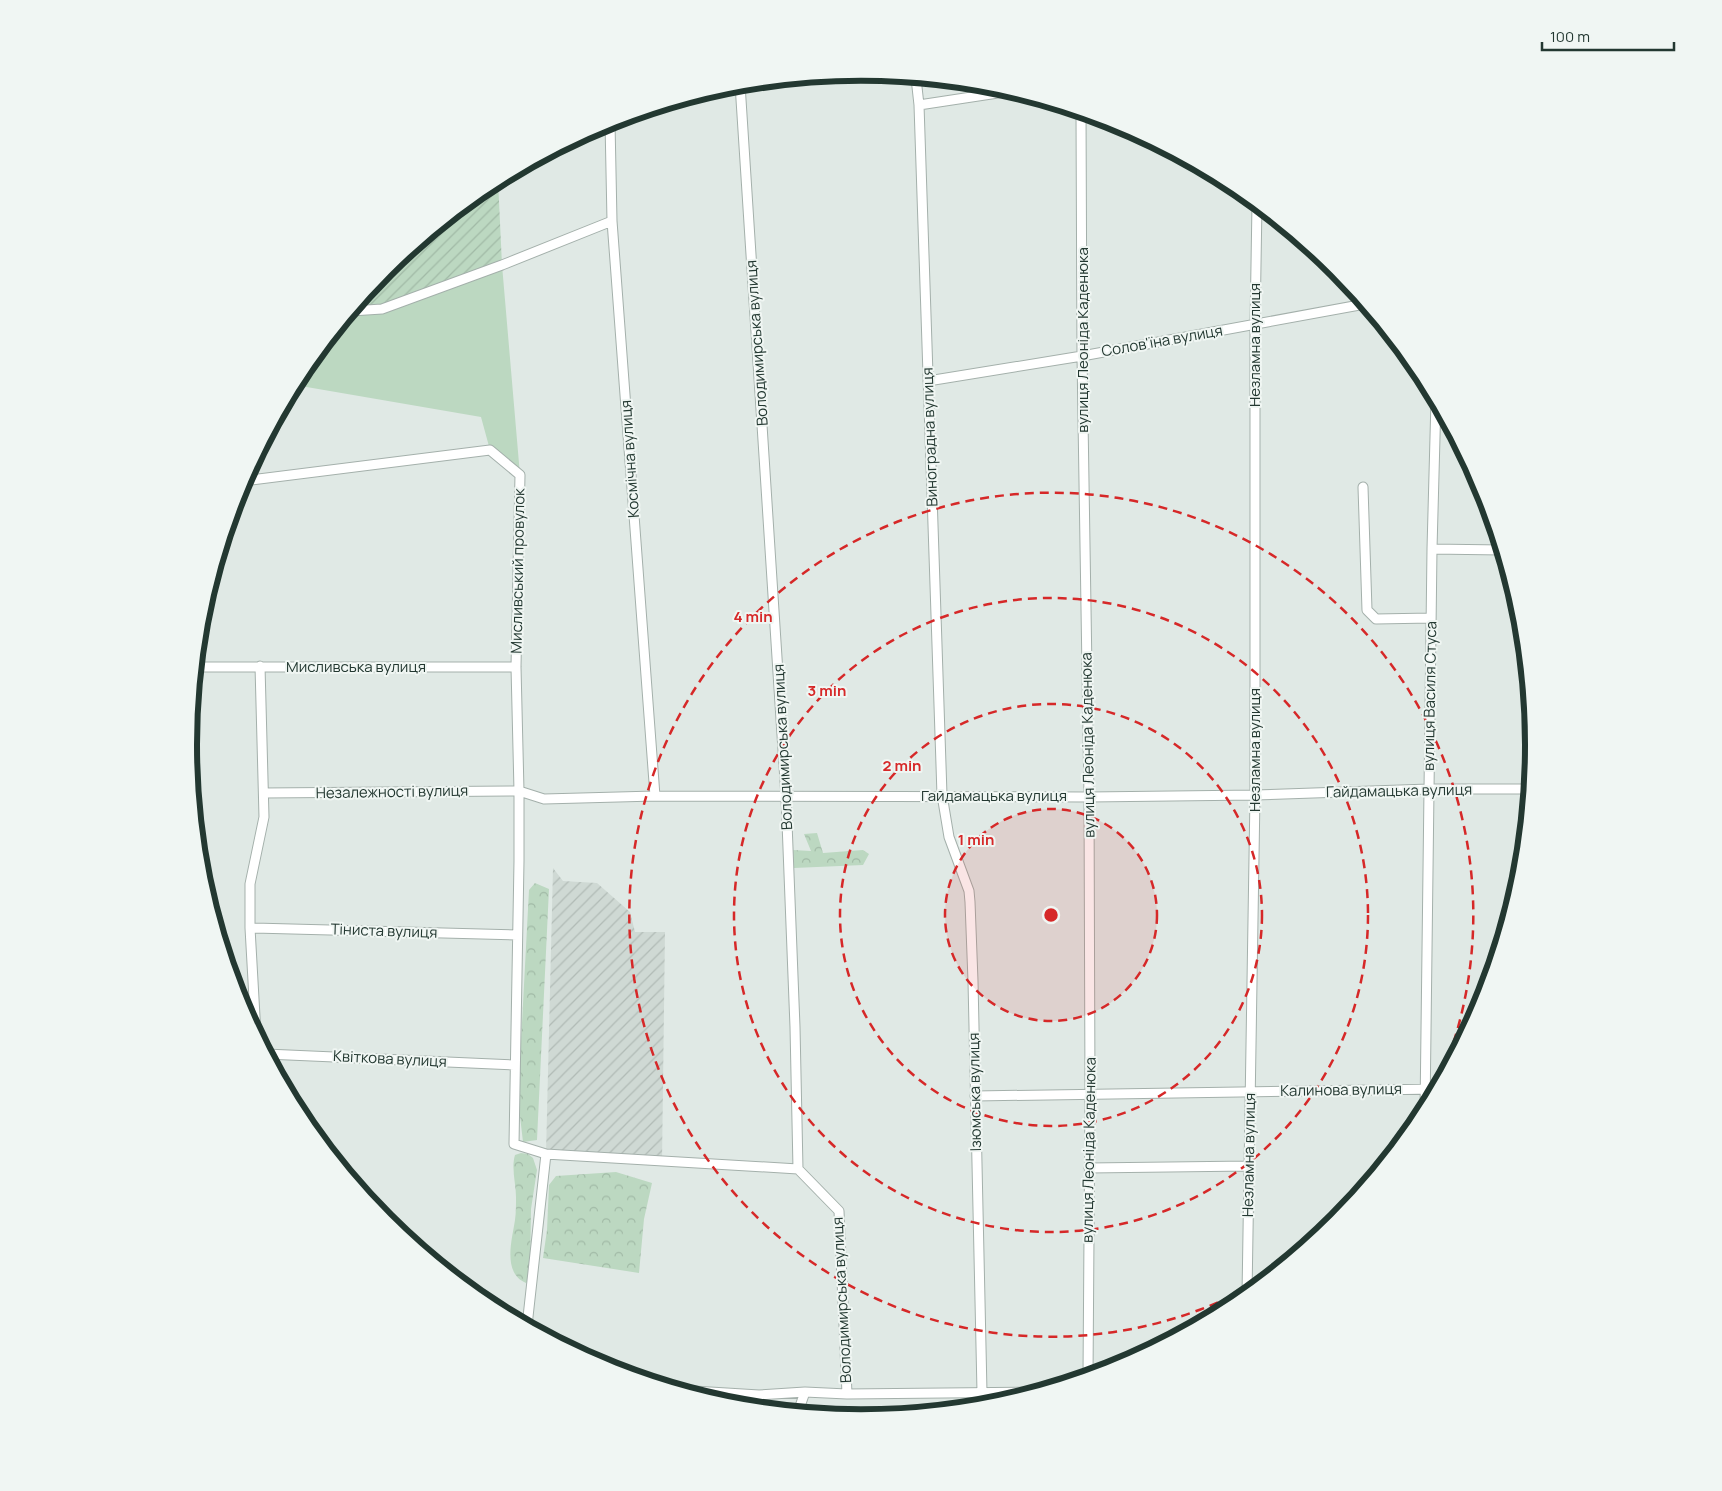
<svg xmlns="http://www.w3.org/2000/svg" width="1722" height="1491" font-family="Manrope,sans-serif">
<defs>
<pattern id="industrial-furrows" width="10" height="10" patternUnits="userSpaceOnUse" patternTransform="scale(1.25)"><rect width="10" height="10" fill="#cfd9d4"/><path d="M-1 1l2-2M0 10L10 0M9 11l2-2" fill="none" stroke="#b1bbb6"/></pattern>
<pattern id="forest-crowns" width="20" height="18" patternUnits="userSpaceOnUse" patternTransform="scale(1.25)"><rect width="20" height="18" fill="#bcd8c1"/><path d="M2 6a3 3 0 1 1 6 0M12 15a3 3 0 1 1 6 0" fill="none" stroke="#a1baa6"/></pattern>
<pattern id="garden-furrows" width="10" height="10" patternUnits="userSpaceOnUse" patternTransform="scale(1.25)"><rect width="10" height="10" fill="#bcd8c1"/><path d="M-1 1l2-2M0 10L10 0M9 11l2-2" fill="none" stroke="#a1baa6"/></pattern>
</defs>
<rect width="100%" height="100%" fill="#e0e9e5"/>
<path fill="url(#industrial-furrows)" d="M553 868 563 881 597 883 630 912 635 932H665L662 1162 546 1154Z"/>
<path fill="#bcd8c1" d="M502 265 520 475 490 450 481 417 295 385 302 371 351 311Z"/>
<path fill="url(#forest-crowns)" d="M817 833 823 853 863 850 869 854 863 865 794 868 793 850 811 851 804 834Z
M535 883 549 889 537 1140 523 1142 518 1099 529 890Z
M521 1153 528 1154 533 1158 537 1170 531 1209 530 1278 526 1283C502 1273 512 1240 515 1220 516 1213 516 1205 516 1197 516 1184 511 1168 515 1155Z
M616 1172 652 1183 644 1219 639 1273 543 1258 547 1230 549 1185 556 1176Z"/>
<path fill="url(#garden-furrows)" d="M498 180 502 265 366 310 359 301 385 269 487 186Z"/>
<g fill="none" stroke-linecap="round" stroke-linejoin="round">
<defs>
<path id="street" d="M916 78 919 105 942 795 949 837 969 891 970 902 973 981 982 1392
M740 84 786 797 795 1027 798 1169 839 1211 847 1394
M919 105 1011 91
M1081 112 1082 356 1089 797 1090 1094 1088 1377
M610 122 612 221 655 796
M351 311 382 309 502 265 612 221
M928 381 1082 356 1365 304
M243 481 490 450 520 475 516 667 519 791V861L514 1144 546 1154 562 1155 798 1169
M1363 487 1367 610 1376 619 1431 618
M1432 549 1502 550
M196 667H516
M264 793 519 791 544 799 655 796 1089 797 1255 795 1429 789H1530
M1528 809V689
M250 928 517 935
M256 1034 250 928V884L264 817 260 666
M266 1054 514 1065
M975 1096 1437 1089
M1425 1111 1432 549 1436 400
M1089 1168 1249 1166
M1247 1295 1255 795V325L1257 204
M527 1326 546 1154
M678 1390 759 1395 805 1392 847 1394 1038 1392
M798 1412 805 1392"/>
</defs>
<use href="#street" stroke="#a4b0ab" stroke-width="11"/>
<use href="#street" stroke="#fff" stroke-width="9"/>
</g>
<circle cx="1051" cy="915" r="106" fill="#d62828" fill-opacity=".12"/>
<g fill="none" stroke="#d62828" stroke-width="2.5" stroke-dasharray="9 6">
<circle cx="1051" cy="915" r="106"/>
<circle cx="1051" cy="915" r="211"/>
<circle cx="1051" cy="915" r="317"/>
<path d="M1271 1275A422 422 0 1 1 1420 1120"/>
</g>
<g text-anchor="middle" stroke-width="4" stroke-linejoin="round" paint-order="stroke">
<g font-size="15" fill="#233831" stroke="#f0f6f3">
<text transform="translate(1083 340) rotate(-90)" y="5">вулиця Леоніда Каденюка</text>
<text transform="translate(1162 341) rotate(-10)" y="5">Солов'їна вулиця</text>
<text transform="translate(757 343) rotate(-94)" y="5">Володимирська вулиця</text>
<text transform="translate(1255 345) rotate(-90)" y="5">Незламна вулиця</text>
<text transform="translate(930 437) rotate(-92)" y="5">Виноградна вулиця</text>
<text transform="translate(630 459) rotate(-94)" y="5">Космічна вулиця</text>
<text transform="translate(518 571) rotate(-89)" y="5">Мисливський провулок</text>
<text x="356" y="672">Мисливська вулиця</text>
<text transform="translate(1430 696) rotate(-89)" y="5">вулиця Василя Стуса</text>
<text transform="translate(1088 745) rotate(-91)" y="5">вулиця Леоніда Каденюка</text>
<text transform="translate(783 747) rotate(-93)" y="5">Володимирська вулиця</text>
<text transform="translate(1255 750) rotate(-90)" y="5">Незламна вулиця</text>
<text transform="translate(1399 791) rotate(-1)" y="5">Гайдамацька вулиця</text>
<text transform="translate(392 792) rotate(-1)" y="5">Незалежності вулиця</text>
<text x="994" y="801">Гайдамацька вулиця</text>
<text transform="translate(384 931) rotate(2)" y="5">Тіниста вулиця</text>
<text transform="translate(390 1059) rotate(3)" y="5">Квіткова вулиця</text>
<text transform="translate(1341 1090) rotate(-1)" y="5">Калинова вулиця</text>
<text transform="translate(975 1092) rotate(-91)" y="5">Ізюмська вулиця</text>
<text transform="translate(1089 1150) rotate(-89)" y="5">вулиця Леоніда Каденюка</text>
<text transform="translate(1249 1155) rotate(-89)" y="5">Незламна вулиця</text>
<text transform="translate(842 1300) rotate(-93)" y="5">Володимирська вулиця</text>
</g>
</g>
<path d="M0 0H1722V1491H0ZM197 745a664 664 0 1 1 1328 0a664 664 0 1 1-1328 0Z" fill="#f0f6f3" fill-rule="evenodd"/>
<path fill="none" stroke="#233831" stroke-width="6" d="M197 745a664 664 0 1 1 1328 0a664 664 0 1 1-1328 0Z"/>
<circle cx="1051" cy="915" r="8" fill="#d62828" stroke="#f0f6f3" stroke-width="2.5"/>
<g font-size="15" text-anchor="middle" font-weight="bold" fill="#d62828" stroke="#f0f6f3" stroke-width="4" stroke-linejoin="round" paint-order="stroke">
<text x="753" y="622">4 min</text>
<text x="827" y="696">3 min</text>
<text x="902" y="771">2 min</text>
<text x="976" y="845">1 min</text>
</g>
<path d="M1542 42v8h132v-8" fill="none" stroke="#233831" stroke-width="2.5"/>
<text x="1550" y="42" font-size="15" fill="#233831" stroke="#f0f6f3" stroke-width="4" paint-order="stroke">100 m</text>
</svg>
